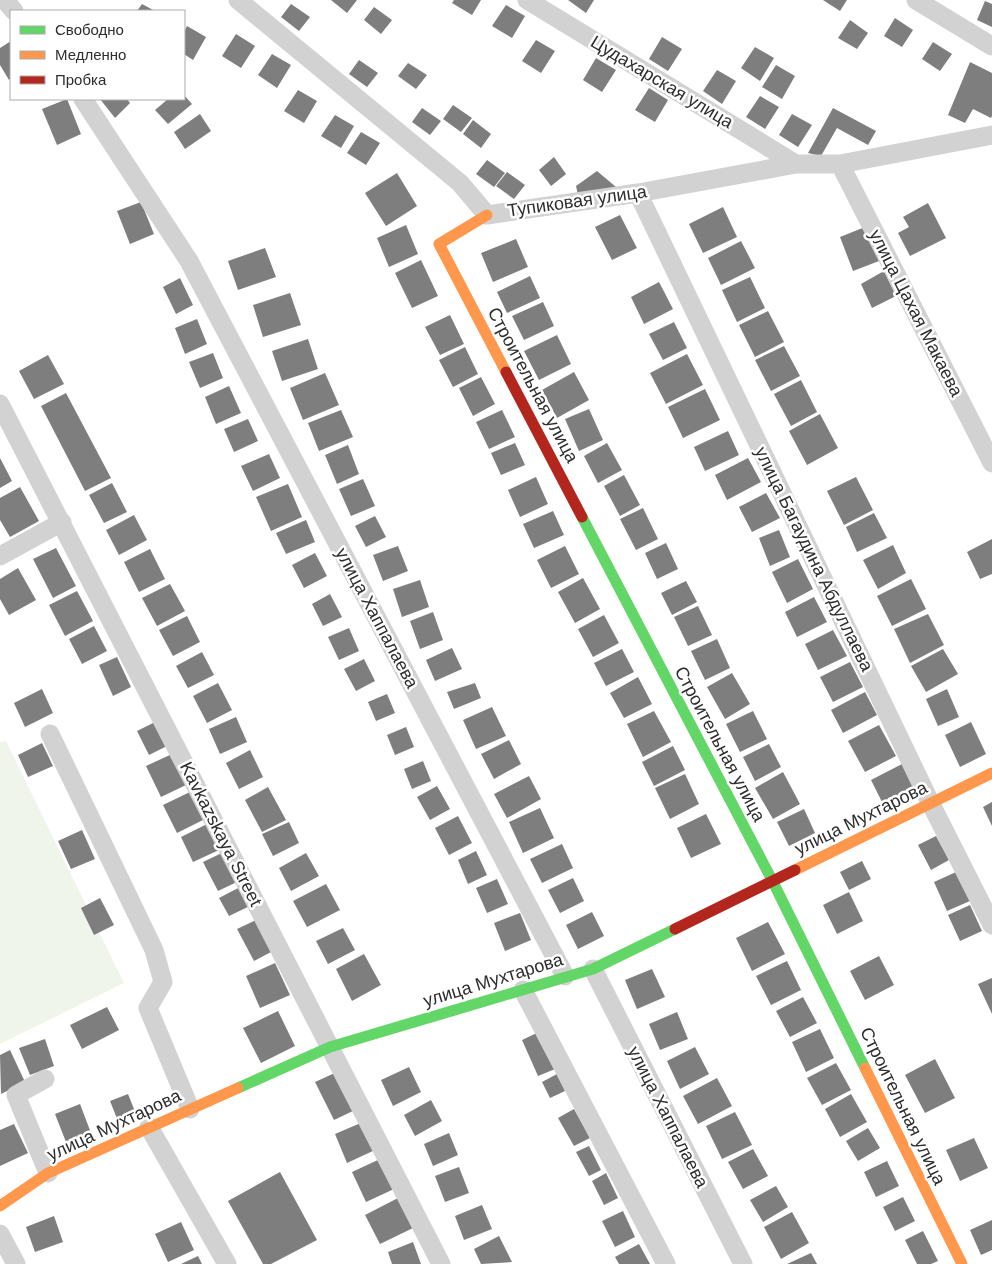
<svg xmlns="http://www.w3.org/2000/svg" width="992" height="1264" font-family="Helvetica,sans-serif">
<rect width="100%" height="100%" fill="#fff"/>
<path fill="#f0f5eb" d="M6 741 124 983 0 1044V742Z"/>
<path fill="#7e7e7e" d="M331 0H357L347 13Z
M454 0H481L472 15 452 3Z
M568 0H594L586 13Z
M823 0H847L840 11Z
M985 1 992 4V27L977 20Z
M142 4 155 11H137Z
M291 4 310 17 299 31 281 17Z
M506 5 525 16 512 38 492 26Z
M374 7 392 20 381 34 364 20Z
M895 18 913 30 902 47 884 36Z
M850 20 868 33 857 49 838 38Z
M187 26 206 37 193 60 184 54V32Z
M236 34 255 46 241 68 222 56Z
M662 37 682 49 668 71 649 59Z
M536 40 555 51 541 73 522 61Z
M11 41V78L9 80 0 65V48Z
M933 42 952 54 940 71 922 59Z
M755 47 774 58 760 81 741 68Z
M272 54 291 65 277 88 258 75Z
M596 58 616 70 602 92 583 80Z
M359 60 378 73 367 87 349 74Z
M970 62 992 73V116L991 118 973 109 965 123 948 115Z
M408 63 427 75 416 89 398 76Z
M776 65 795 76 782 99 762 87Z
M717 70 736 81 722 104 703 91Z
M649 88 668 100 655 122 635 110Z
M298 90 317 101 304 123 284 111Z
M184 95 192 104 168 124 155 110 168 99H184Z
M760 96 779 107 765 129 746 117Z
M67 99 81 134 57 145 42 109Z
M100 99H127L130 103 115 118Z
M453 105 472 118 461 132 443 119Z
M422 108 441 121 430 135 412 122Z
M833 108 876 131 868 145 837 128 821 156 808 153Z
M200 114 211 131 185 149 174 132Z
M792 114 812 125 798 147 779 135Z
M335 115 354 126 341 148 321 136Z
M473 120 491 134 481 148 463 134Z
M361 132 380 143 366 165 347 153Z
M554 157 566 174 551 186 539 170Z
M487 160 505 173 494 187 476 174Z
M597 171 616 187 578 195 576 186Z
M507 172 525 185 514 199 496 186Z
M397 173 417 206 386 226 365 193Z
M141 202 154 234 130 244 117 211Z
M928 203 946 238 910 256 898 233 909 227 903 217Z
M723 207 737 237 703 253 689 224Z
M620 215 637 248 612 260 595 227Z
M406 225 418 254 389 267 377 238Z
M865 227 879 261 853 271 840 237Z
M516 239 528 267 493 282 481 253Z
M741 241 755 268 721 285 708 258Z
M265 248 276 277 238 290 228 261Z
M421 260 438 296 412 308 395 273Z
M884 271 896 296 872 308 861 284Z
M530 276 540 298 507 313 497 292Z
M750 277 765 308 737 322 722 290Z
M180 278 193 305 176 314 163 287Z
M659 282 673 309 644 324 631 297Z
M290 293 301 325 263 337 253 305Z
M543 302 554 326 524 340 512 316Z
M768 311 784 342 755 357 739 325Z
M450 315 464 344 440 355 425 327Z
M197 319 207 344 185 354 175 328Z
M674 322 687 348 663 360 649 334Z
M557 335 571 364 539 380 524 351Z
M308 339 318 369 282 381 272 351Z
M784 346 800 376 771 391 755 360Z
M465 347 478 374 453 387 439 360Z
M213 353 223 378 200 388 189 362Z
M687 354 703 385 666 404 650 373Z
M48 355 64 384 34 399 19 371Z
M574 372 589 400 557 418 542 390Z
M325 373 339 405 303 420 290 388Z
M481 377 495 404 473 416 459 388Z
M801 380 817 412 791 426 774 394Z
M229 386 241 413 216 424 205 397Z
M705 389 720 420 683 438 668 407Z
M66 393 111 478 85 491 41 406Z
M589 409 603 440 579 451 565 419Z
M341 410 353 437 319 451 308 423Z
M502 410 515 437 489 449 476 422Z
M820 414 838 448 807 465 789 431Z
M248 419 258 441 234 452 224 429Z
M728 431 739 455 705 471 694 447Z
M515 443 525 465 501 475 491 453Z
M607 443 622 470 598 483 584 456Z
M348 445 359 474 337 484 325 455Z
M269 454 280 478 253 491 241 466Z
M0 458 12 481 0 488Z
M748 458 761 482 727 500 715 475Z
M624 475 640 505 620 516 604 486Z
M536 477 548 504 520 517 508 490Z
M856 477 873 510 844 525 827 491Z
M363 479 375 506 351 516 339 489Z
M112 483 127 512 104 523 89 495Z
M288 484 302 517 271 531 256 497Z
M20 487 39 521 10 537 0 520V498Z
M766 493 780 518 752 532 739 507Z
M643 508 658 539 636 550 620 519Z
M553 511 564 535 534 548 523 524Z
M874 513 887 538 857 552 846 527Z
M134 515 147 540 119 555 106 530Z
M375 516 386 537 366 547 355 526Z
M306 520 315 542 286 554 276 533Z
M779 530 790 557 770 566 759 538Z
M992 539V574L980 579 967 552Z
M666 543 678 569 657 579 645 553Z
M893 545 906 573 878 589 863 560Z
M398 546 408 571 383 581 373 555Z
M565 546 579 574 551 588 537 560Z
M56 548 76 586 53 598 33 559Z
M150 549 165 579 139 592 124 562Z
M315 553 327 576 304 588 292 565Z
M798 559 813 589 787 603 772 572Z
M18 568 36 600 9 615 0 599V579Z
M583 578 600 609 575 623 558 592Z
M911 579 926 609 892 626 877 596Z
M420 580 429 607 402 617 393 589Z
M686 581 697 602 672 615 661 593Z
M170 584 185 611 157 626 142 598Z
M77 591 93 621 65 636 49 605Z
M330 594 342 617 323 626 312 604Z
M814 597 827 622 797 637 785 612Z
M698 606 712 635 688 646 674 617Z
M433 612 443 640 420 649 410 621Z
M928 614 944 645 910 663 894 629Z
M604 615 619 643 593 657 578 629Z
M187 616 200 642 173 656 159 630Z
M94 626 107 651 82 664 69 639Z
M349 628 359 651 339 660 328 637Z
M833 630 847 656 818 670 805 644Z
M717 639 730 668 705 680 691 651Z
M452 648 462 669 435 681 426 660Z
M622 649 634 672 606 686 594 663Z
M943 649 958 674 926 692 911 666Z
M202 652 214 675 188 688 176 666Z
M117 657 131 687 113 696 99 665Z
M364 659 375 681 356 691 344 669Z
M850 662 863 687 833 702 820 677Z
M732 673 750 704 725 719 707 687Z
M638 677 652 704 624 718 610 693Z
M218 683 232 710 207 723 193 696Z
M475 683 481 698 454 709 447 692Z
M42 689 53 713 25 727 14 703Z
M947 689 959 717 938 726 926 699Z
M865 692 877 715 843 733 831 710Z
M387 694 395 713 376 721 368 702Z
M492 707 506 736 476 749 463 720Z
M654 711 671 742 643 757 627 724Z
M753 711 767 739 740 752 726 724Z
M236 717 247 742 220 754 209 729Z
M155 722 167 746 149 755 137 731Z
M971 722 986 754 960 767 945 735Z
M879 725 896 756 865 772 848 741Z
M406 727 414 747 395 755 387 735Z
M509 740 521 764 494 779 481 754Z
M42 743 53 766 28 777 18 755Z
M769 744 781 767 755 781 743 757Z
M673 746 685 770 654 786 642 762Z
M250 750 263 777 239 789 226 763Z
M172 754 186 785 161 797 146 766Z
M423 761 431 781 412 789 404 769Z
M902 764 914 788 883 804 871 780Z
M783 772 800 804 773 819 755 788Z
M685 774 699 804 670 819 655 788Z
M529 776 541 799 507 818 494 794Z
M437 786 450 809 430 820 417 797Z
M268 787 286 820 262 832 245 800Z
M192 791 205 819 177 833 163 805Z
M992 802V826L983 807Z
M540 808 554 838 523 853 509 822Z
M804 809 815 833 789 846 777 822Z
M706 814 721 844 691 858 677 828Z
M458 816 472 843 449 855 435 828Z
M289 822 299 843 273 856 262 834Z
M207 824 219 850 193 862 181 837Z
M82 830 95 859 71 869 58 841Z
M936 836 949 860 931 870 918 845Z
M562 844 573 868 542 883 530 859Z
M476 851 487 875 468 884 458 860Z
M224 852 239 881 218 891 203 862Z
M306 853 319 876 291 891 279 868Z
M862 861 871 879 849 890 840 872Z
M956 872 970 901 947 911 934 882Z
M573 878 584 901 560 913 548 890Z
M497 879 508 904 487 913 476 888Z
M326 884 340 910 307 927 293 901Z
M242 886 252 905 229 916 219 898Z
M849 892 863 921 837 934 823 905Z
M100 898 114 925 94 935 81 908Z
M970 905 982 931 960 941 948 915Z
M592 912 604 936 578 949 566 925Z
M520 913 531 940 505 951 494 923Z
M256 920 273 951 254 961 237 929Z
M768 922 785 954 752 971 736 938Z
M343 928 355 950 328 964 316 941Z
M364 954 381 985 352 1001 336 969Z
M879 956 894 985 865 1000 850 971Z
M787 961 801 990 771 1005 756 976Z
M275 963 290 995 260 1008 246 976Z
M652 969 665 997 637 1009 625 980Z
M992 978V1014L978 984Z
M803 997 817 1023 790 1037 776 1011Z
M107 1007 119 1030 82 1049 70 1025Z
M278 1011 295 1046 261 1063 243 1028Z
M677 1012 688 1039 660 1050 649 1024Z
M820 1029 834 1058 806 1072 792 1042Z
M543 1030 560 1067 538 1076 522 1040Z
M45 1039 54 1066 30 1075 19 1048Z
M695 1047 709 1074 680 1089 667 1061Z
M10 1050 25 1082 1 1094 0 1055Z
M935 1059 955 1098 925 1113 905 1075Z
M836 1063 851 1090 822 1105 807 1078Z
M409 1067 421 1092 393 1106 381 1080Z
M337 1072 355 1110 334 1120 315 1082Z
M557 1074 565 1091 550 1098 542 1082Z
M717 1078 732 1106 698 1124 683 1096Z
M128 1094 136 1114 118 1121 110 1101Z
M851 1094 867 1122 840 1137 825 1109Z
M431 1100 442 1121 415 1136 404 1115Z
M80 1104 91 1133 66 1142 55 1114Z
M574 1109 590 1138 574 1146 558 1118Z
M735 1112 752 1145 722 1159 706 1126Z
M363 1122 375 1150 347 1163 335 1134Z
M14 1124 28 1153 0 1166V1130Z
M868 1128 880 1148 858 1161 846 1141Z
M449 1133 458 1155 433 1166 424 1144Z
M974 1138 988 1168 960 1181 946 1150Z
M589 1146 601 1170 589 1176 576 1152Z
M753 1149 768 1176 743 1189 728 1162Z
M380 1159 394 1189 366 1202 352 1172Z
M887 1161 899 1186 876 1197 864 1172Z
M459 1167 469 1193 445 1202 435 1176Z
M280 1172 317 1240 271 1264H263L228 1201Z
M606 1173 618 1198 604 1205 592 1181Z
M776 1186 788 1207 763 1222 750 1200Z
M903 1197 915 1221 895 1231 883 1207Z
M398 1198 413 1228 380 1244 365 1215Z
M482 1205 492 1229 464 1240 455 1216Z
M623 1211 635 1237 615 1247 602 1221Z
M792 1212 809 1243 781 1259 764 1227Z
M54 1216 63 1242 35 1252 26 1227Z
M992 1220V1250L981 1255 970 1230Z
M181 1222 194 1250 168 1262 155 1234Z
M923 1231 938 1261 931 1264H917L905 1240Z
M499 1236 512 1262 481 1264 474 1249Z
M413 1242 421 1264H392L388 1252Z
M639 1244 650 1264H619L615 1257Z
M811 1253 817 1264H787Z
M198 1256 202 1264H181Z"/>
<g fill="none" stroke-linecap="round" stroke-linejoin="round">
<path stroke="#d2d2d2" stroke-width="19" d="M5 0 14 11
M238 0 460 183 487 215 638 193 796 164H840L992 135
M527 0 796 164
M916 0 992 46
M83 99 189 261 565 976
M840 164 992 463
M638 193 931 804 992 925
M0 404 441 1264
M0 556 62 522
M50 734 154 950 163 982 148 1008 190 1109
M593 969 743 1264
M523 990 666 1264
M45 1079 16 1095 48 1173
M149 1127 227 1264
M0 1234 16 1264"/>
<path stroke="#63d668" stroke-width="11" d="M582 517 772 880 865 1068
M238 1088 330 1047 593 969 675 929"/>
<path stroke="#ff974d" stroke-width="11" d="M487 215 439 244 506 372
M795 870 992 773
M865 1068 962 1264
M0 1206 48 1173 238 1088"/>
<path stroke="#b3261e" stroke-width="11" d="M506 372 582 517
M675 929 795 870"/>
</g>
<g text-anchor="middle" stroke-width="5" stroke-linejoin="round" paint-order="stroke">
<g font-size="18" fill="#2d2d2d" stroke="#fff">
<text transform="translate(662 82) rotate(31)" y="6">Цудахарская улица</text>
<text transform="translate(577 201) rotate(-8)" y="6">Тупиковая улица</text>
<text transform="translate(916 313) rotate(63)" y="6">улица Цахая Макаева</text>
<text transform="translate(533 385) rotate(62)" y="6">Строительная улица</text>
<text transform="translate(814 559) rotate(64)" y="6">улица Багаудина Абдуллаева</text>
<text transform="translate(377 618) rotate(62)" y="6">улица Хаппалаева</text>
<text transform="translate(720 744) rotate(62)" y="6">Строительная улица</text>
<text transform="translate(861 818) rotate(-26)" y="6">улица Мухтарова</text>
<text transform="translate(221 834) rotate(63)" y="6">Kavkazskaya Street</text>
<text transform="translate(493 980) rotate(-17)" y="6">улица Мухтарова</text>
<text transform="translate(903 1106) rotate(64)" y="6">Строительная улица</text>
<text transform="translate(668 1117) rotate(63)" y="6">улица Хаппалаева</text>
<text transform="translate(114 1125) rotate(-25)" y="6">улица Мухтарова</text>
</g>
</g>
<rect x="10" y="10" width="175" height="90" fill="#ffffff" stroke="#ababab"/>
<rect x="20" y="26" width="25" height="8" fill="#63d668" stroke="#ababab"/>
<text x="55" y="35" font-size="15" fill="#2d2d2d">Свободно</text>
<rect x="20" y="51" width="25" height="8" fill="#ff974d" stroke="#ababab"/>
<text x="55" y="60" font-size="15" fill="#2d2d2d">Медленно</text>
<rect x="20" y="76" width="25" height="8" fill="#b3261e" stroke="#ababab"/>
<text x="55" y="85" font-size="15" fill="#2d2d2d">Пробка</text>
</svg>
